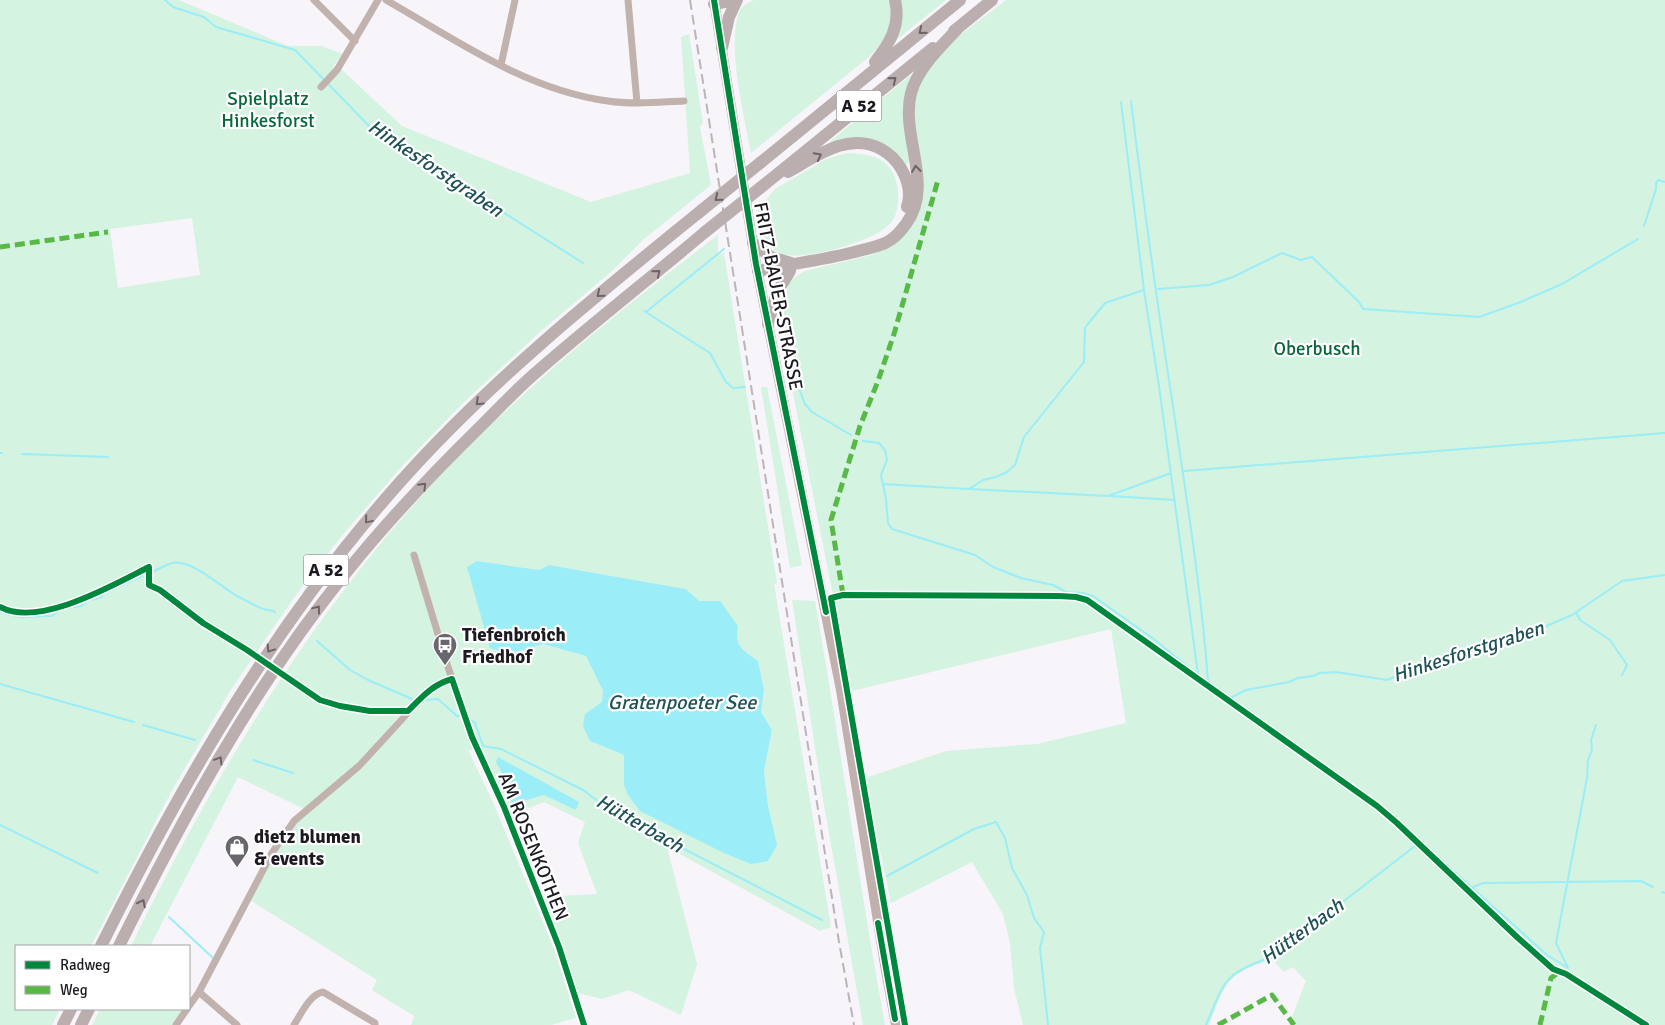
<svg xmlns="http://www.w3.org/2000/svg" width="1665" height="1025" font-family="Signika,sans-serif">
<rect width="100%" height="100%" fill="#f7f4fa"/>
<path fill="#d4f3e0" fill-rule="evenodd" d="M0 0H179L288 46H321L343 54 333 66 342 70 402 126 591 202 690 173 681 37 689 34 703 123 700 127 711 185 644 239 612 271 541 331 463 403 403 465 345 532 298 592 232 688 171 792 91 946H16V1009H60L52 1025H0ZM192 218 200 275 118 288 110 229Z
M754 0H889C898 23 886 38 871 55L751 153C744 113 728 54 738 15 740 7 747 3 754 0Z
M900 0H946L890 45Z
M1006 0H1665V1025H1289L1306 981 1293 967 1284 972 1274 961C1258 962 1239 970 1229 982 1221 992 1214 1013 1209 1025H1023L1014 988 1010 943 1003 914 972 862 891 903 865 778 946 751 1037 744 1126 723 1111 629 852 691 788 368 782 324 788 283 795 277 805 271 872 255 888 246 913 222 914 115C915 105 915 94 919 84 936 48 976 24 1006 0Z
M918 69 909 87 912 160 904 166C876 128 861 139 821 149Z
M847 153C876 154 895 160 898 192 898 199 898 211 894 218 882 241 809 259 785 255 781 254 775 251 771 248 760 239 761 223 758 209L775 189 826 159Z
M718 235V255L724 253 777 583 774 584 831 927 820 931 667 847 697 964 681 1015 629 990 602 999 578 993 543 897 597 894 578 843 585 822 544 802 511 815 484 751 468 750 492 800 554 949 576 1018 551 1025H411L414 1016 372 990 377 980 250 900 275 855 296 823 360 768 417 709 410 704 357 764 306 810 238 777 150 946H131C207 790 295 640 410 509 501 406 609 318 718 235ZM477 561 539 570 549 565 686 589 736 637 741 649 758 661 764 690 761 712 772 730 764 771 768 806 624 785V755L590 741 585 714 602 703 603 691 586 656 543 644 510 654Z
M761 387H767L802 565 790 568Z
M792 600 815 601C840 742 859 884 885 1025H863L824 805Z
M100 1009H187L176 1025H92Z"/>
<path fill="#9bedf8" d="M477 561 539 570 549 565 686 589 699 601H720L738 626C734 646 742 650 758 661L764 690 761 712 772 730 764 771 768 806 777 845 768 861 751 864 724 853 640 811 628 795 624 785V755L590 741 583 726 585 714 602 702 603 691 586 656 543 644 510 654 490 648 467 567Z
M498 757 579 802 576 810 544 795 512 804 505 778 496 762Z"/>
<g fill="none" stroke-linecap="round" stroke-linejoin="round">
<path stroke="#9bedf8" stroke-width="2" d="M165 0 173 7 204 17 216 27 295 50 372 129 583 263
M1131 101C1143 199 1156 296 1171 393 1185 489 1201 585 1208 681L1230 698 1246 690 1289 682 1298 678 1313 676 1320 673 1336 672 1387 680 1407 672 1422 670 1445 661 1452 660 1464 654 1535 631 1572 615 1622 581 1665 575
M1121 102 1144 290 1159 386 1198 674
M1644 226 1656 189V183L1658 180 1665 182
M1158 289 1209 285 1233 277 1282 253 1301 260 1312 257 1359 302 1363 309 1479 317 1521 302 1562 284 1638 239
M644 311 710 353 726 382 733 388 745 387
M646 312 724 249
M796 381 805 404 812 412 851 435
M863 441 879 443 885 450 887 460 881 475 886 499 888 523 892 529 975 555 993 567 1021 578 1053 585 1066 592 1083 593 1093 596 1155 640 1188 667
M0 453H2
M22 454 108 457
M1184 471 1665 433
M883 484 969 489 983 480 996 477 1007 472 1015 465 1024 437 1084 362 1085 328 1087 325 1105 303 1144 290
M970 489 1108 496 1171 473
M1110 496 1175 500
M151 572C158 570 165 565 172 563 192 559 221 587 237 596 245 600 253 605 261 608 266 611 270 609 275 612
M0 612 20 617 52 616 61 609 81 606 87 601 101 597 105 593 142 576
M1576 612 1580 620 1610 640 1627 665 1622 675
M317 641 350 670 368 680 412 699
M0 684 134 722
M426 700 438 699 457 716H459
M471 720 475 723 483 746 501 749 585 791C595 801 606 804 616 814L822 920
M143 725 195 740
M253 760 293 773
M0 825 98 873
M1420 842 1421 843
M1430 850 1547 955 1568 968
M887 876 974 829 996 822 1005 838 1012 868 1027 895 1034 918 1044 932 1040 948 1048 1025
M1471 888 1483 883 1641 881 1653 887
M1662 892 1665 893
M169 917 213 958
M1568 968 1556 943 1587 778 1588 760 1592 750 1591 740 1596 725
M1206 1025C1213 1010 1219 988 1231 977 1242 967 1259 962 1273 956L1415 846"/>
<path stroke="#c1b2ae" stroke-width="7" d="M314 0 355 41
M386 0C456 40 526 90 608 101 633 105 659 102 684 101
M628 0 637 103
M501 65 515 0
M321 87 337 70 378 0
M414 555 448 667 472 737 504 807 559 947 584 1025
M199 992 237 1025
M189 1006 199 992 272 853 294 821 359 766 427 692 438 684 452 679
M176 1025 187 1009
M294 1025C301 1014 310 994 323 992L375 1023V1025"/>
<path stroke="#c0b0ae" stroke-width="10" d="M714 0 756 264 841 690 885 965 896 1025"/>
<path stroke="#bbaeae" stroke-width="12" d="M714 4 735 0
M954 31 992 0
M722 48 729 17 737 0
M875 62C890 43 901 25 895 0
M760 163 960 0
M788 172C815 157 849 131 881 149 890 154 897 161 902 170 908 181 911 195 907 207
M760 188 933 48
M753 243 771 257 791 263
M758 271C792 263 827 260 862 250 870 248 880 246 887 242 895 238 901 231 906 224 935 185 900 136 911 93 918 67 942 46 960 26
M768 324 777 292 790 271
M101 946C184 779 276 621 401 481 491 380 597 295 702 210
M119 946C183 817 254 686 345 574 387 521 434 472 482 425 498 409 514 392 532 376 588 327 648 280 705 232
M63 1025 71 1009
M81 1025 89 1009"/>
<path stroke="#bcb4b6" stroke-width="2" stroke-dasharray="10 5" stroke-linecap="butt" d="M690 0 839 942 854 1025"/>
<path stroke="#bbaeae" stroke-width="12" d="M702 210 760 163
M705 232 760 188"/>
<path stroke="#58b947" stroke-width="5" stroke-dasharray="10 5" stroke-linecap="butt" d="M0 247 108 232
M843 595 831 520 860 426 878 381 894 334 938 180
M1218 1025 1272 995 1294 1025
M1540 1025 1551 978 1559 972"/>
<defs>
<path id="cycleway" d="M714 0 756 264 826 612
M0 607C39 628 113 585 149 567V585L160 590 203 623 247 650 320 700 340 706 370 711H408C421 698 433 684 452 679L472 737 504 807 559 947 584 1025
M878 923 895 1019
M905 1025 831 598 843 595 1059 596 1076 597 1087 600 1377 806 1397 823 1518 938 1553 969 1566 974 1646 1025"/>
</defs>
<use href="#cycleway" stroke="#fff" stroke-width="9"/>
<use href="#cycleway" stroke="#00873e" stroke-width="6"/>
</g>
<defs><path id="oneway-chevron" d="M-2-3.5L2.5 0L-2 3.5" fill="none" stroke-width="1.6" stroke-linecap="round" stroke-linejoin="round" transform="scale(1.25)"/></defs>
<g stroke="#6c6468">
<use href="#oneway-chevron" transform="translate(922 31) rotate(141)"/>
<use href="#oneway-chevron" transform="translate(893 80) rotate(-39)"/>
<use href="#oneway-chevron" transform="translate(818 156) rotate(-28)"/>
<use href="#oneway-chevron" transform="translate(916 169) rotate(-96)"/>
<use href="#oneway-chevron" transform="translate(718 198) rotate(141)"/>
<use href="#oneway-chevron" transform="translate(657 273) rotate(-40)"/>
<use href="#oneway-chevron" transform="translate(600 294) rotate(140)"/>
<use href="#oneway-chevron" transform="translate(479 402) rotate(136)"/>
<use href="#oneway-chevron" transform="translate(423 486) rotate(-46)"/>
<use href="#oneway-chevron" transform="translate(368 520) rotate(130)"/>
<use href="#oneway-chevron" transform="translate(317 609) rotate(-53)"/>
<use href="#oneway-chevron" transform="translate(270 649) rotate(124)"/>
<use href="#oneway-chevron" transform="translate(219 760) rotate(-59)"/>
<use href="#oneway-chevron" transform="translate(142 903) rotate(-63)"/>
</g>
<defs>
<symbol id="bus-pin" viewBox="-11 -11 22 30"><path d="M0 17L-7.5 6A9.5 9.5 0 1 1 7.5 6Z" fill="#69666d" stroke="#fff"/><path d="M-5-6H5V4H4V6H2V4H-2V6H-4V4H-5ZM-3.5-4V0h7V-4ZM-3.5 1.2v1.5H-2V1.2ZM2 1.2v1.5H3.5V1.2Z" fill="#fff"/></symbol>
<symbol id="shop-pin" viewBox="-11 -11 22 30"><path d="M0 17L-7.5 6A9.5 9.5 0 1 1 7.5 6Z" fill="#69666d" stroke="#fff"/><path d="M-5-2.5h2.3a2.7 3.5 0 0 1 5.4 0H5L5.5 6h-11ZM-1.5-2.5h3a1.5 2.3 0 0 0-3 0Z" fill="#fff"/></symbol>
</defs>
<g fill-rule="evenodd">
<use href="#bus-pin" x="431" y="631" width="28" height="38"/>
<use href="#shop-pin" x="223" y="833" width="28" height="38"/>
</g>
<g text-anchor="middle" stroke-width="4.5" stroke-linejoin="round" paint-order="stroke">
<g fill="#fff" stroke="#615e64" stroke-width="1">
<rect x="836.5" y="90.5" width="45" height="31" rx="4"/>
<rect x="303.5" y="554.5" width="45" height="31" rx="4"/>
</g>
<g font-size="18" font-weight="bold" fill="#1d1921">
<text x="859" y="112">A 52</text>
<text x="326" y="576">A 52</text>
</g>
<g font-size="19" fill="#066739" stroke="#fff">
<text x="268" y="105">Spielplatz<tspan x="268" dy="22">Hinkesforst</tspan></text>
<text x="1317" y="355">Oberbusch</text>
</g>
<g font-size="19" fill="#1d1921" stroke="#fff">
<text transform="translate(779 296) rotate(79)" y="7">FRITZ-BAUER-STRASSE</text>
<text transform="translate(534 846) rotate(68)" y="7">AM ROSENKOTHEN</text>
</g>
<g font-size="19" font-weight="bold" fill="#1d1921" stroke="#fff" text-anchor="start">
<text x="462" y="641">Tiefenbroich<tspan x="462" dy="22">Friedhof</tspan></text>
<text x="254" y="843">dietz blumen<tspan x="254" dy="22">&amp; events</tspan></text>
</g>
<g font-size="20" font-style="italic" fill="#1f5258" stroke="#fff">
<text transform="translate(436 168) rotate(34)" y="7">Hinkesforstgraben</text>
<text transform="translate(1468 651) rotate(-18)" y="7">Hinkesforstgraben</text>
<text x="682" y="709">Gratenpoeter See</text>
<text transform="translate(640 823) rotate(30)" y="7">Hütterbach</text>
<text transform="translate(1302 931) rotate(-36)" y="7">Hütterbach</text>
</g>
</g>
<rect x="15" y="945" width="175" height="65" fill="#ffffff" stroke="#a5a3a6"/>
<rect x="25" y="961" width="25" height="8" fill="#00873e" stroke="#a5a3a6"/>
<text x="60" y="970" font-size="15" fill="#1d1921">Radweg</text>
<rect x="25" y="986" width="25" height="8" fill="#58b947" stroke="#a5a3a6"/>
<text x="60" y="995" font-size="15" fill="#1d1921">Weg</text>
</svg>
